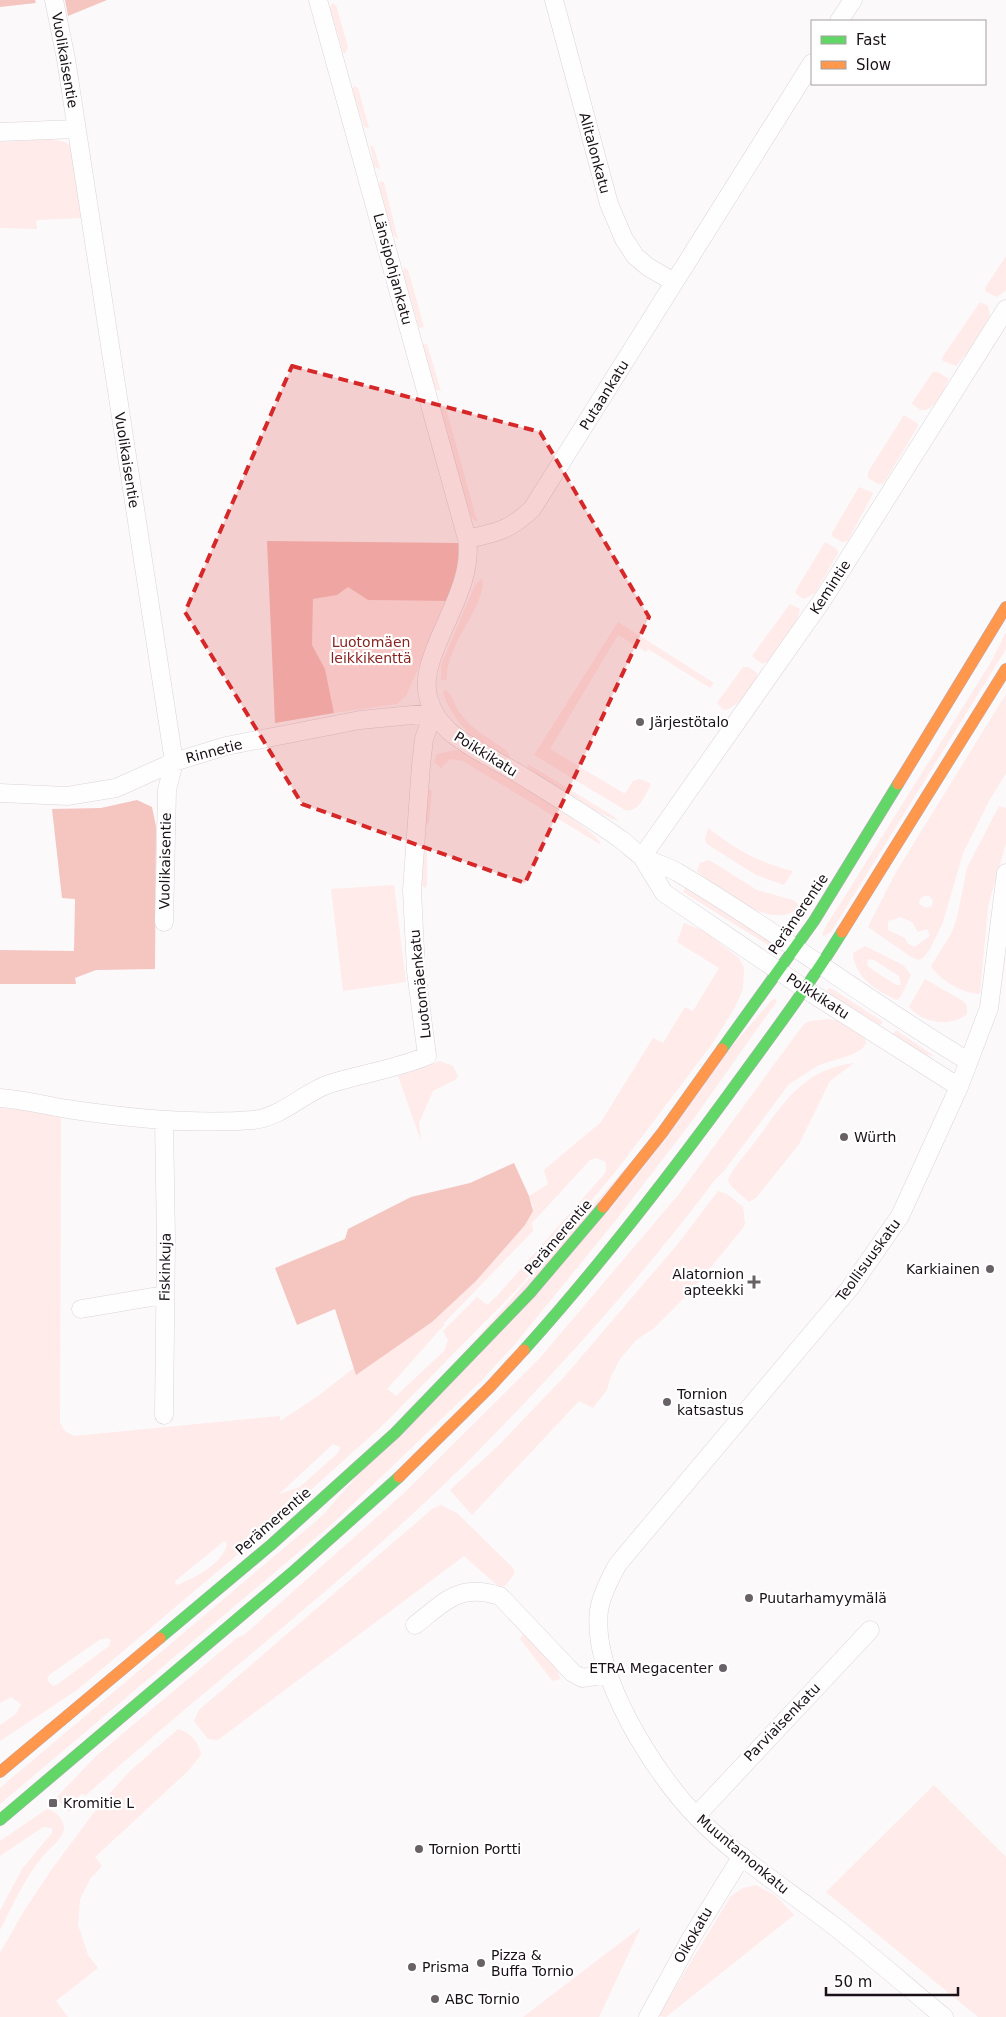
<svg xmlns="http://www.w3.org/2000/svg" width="1006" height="2017" font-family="'DejaVu Sans',sans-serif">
<rect width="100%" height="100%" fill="#fcf9fb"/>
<path fill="#feebea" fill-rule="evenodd" d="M332 3 336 5 348 47 345 54 343 52 330 8Z
M354 86 358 88 369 128 364 127 352 89Z
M50 139 65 142 72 147 82 218 36 220 37 229 0 228V142Z
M370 144 374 148 380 169 374 167Z
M380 181 384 182 398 240 392 233 379 185Z
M1006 256V290L997 297 986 292 985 288Z
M404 267 408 270 424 327 419 328 403 272Z
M980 302 988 306 990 316 969 350 956 366 943 361 942 358Z
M422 344H427L441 391 433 389Z
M933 372H938L949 379C943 390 935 412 921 410L913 405 912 403Z
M442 405H445L477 521H475L471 517 440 411Z
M904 415 917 423 918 426 884 483 878 484 868 478V472Z
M859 487 873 493 848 541 842 542 832 536V533Z
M825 542 837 549 838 553 815 593 804 599 796 594V590Z
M482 578C489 602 445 645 447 679L441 681V665L475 585Z
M348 587 368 600 448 601 406 696 397 704 334 713 325 669 312 645 313 599 337 595Z
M790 604 800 609 797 621 769 661 762 664 752 656Z
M618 622 714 683 710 688 648 649 646 652 618 635 550 749 625 794 633 781 640 779 651 784C645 795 639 813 625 810L534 755Z
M1006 632V649L831 932 824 936 822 934 825 928 991 662Z
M743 667H749L757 673C758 684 736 709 724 710L717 703Z
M445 690C452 693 455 707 460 713 472 730 491 739 507 751L510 757C479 749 453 722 443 693Z
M1006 694V773L989 801 963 853 943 922 930 949 923 958 918 960 911 957 868 927 896 872ZM924 896H929L933 900 932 906 926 908 919 904 920 899ZM901 917 912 922 918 932 927 929 930 936 914 947 907 943 905 938 888 930V921Z
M455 750 461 751C483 763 598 828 601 845L463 761 450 759 441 768 434 762 437 754Z
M528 764 613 816 619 822 586 806 527 769Z
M426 788 432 791 429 821 427 825 424 824Z
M999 806 1006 808V843L988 906 980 994C964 994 939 980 931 966L951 934 957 918 967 868Z
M708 828C739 851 755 861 793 871L784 885 756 875 707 844 705 839Z
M423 844 427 846V885L425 888 421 885Z
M709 860 757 890 793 900 801 906C773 934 725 891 700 874L697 871 700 863Z
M394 885 406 982 343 991 331 889Z
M686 886 771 942 772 945H768L683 892Z
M684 923 704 931 739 958 744 968 743 989 734 1009 712 1044 616 1171 521 1285 385 1423 262 1534 77 1690 0 1741V1725L16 1714 21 1704 11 1697 0 1703V1108L34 1111 61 1118 60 1423 65 1431 74 1436 280 1416V1421L318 1396 354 1368 356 1374 432 1322 476 1281 525 1225 533 1206 529 1196 548 1184 544 1170 601 1122 653 1038 663 1043 685 1007 693 1011 719 968 677 942ZM596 1158 606 1162V1172L498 1295 487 1305 477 1297 443 1331 448 1340 444 1351 396 1396 387 1389 445 1324H443L533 1231 532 1223 590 1160ZM333 1444 340 1447 338 1453 300 1487 279 1494ZM224 1541 227 1543C225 1562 194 1579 177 1585L174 1582ZM107 1638 111 1640 109 1646 58 1684 53 1686 47 1680 49 1675 99 1640Z
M865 946 903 965 911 975 901 996 897 1000C876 990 855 978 853 953ZM868 959 874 960 899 976 901 985H896L867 966Z
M925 979 963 1001 967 1006V1014C950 1028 923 1023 909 1007Z
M829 988 834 990 883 1022 880 1025 830 994 827 990Z
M775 999 777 1001 692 1121 616 1220 515 1344 482 1380 332 1524 0 1804V1788L323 1515 772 1000Z
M829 1019 838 1021 865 1038 866 1043 862 1049 851 1055 819 1065 789 1084 724 1171C713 1180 707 1191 698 1202 679 1227 659 1251 639 1275 588 1336 533 1395 478 1451 355 1575 215 1679 85 1796L82 1793 78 1798 79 1802 69 1812 56 1798 96 1756 237 1638 244 1635 403 1494 539 1359 679 1194 804 1024 810 1021Z
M896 1030 934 1056 926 1055 893 1034Z
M440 1061 453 1066 458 1076 455 1080 433 1091 419 1123 421 1141 398 1076Z
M854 1063 830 1081 799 1144 756 1198 749 1202 731 1186 728 1180C734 1166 746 1154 755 1142 783 1104 803 1069 854 1063Z
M718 1191 727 1194 743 1207 745 1223 743 1228 691 1291 653 1329 636 1340 620 1359 610 1378 607 1390 593 1408 579 1401 472 1515 450 1490 499 1445 565 1376 677 1245Z
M441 1505 458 1514 514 1569V1574L505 1586 499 1587 464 1556 218 1740 208 1739 194 1721 199 1710 432 1509Z
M523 1634 528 1636 558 1671 560 1679 554 1681 551 1679 520 1639Z
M178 1729C190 1732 200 1744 201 1755L188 1771 95 1857 102 1866 90 1879 80 1899 78 1925 88 1955 98 1968 56 2001 68 2017H0V1953L24 1911 52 1869 101 1803 130 1771Z
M934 1785 1006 1857V2017H978L826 1892Z
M47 1809C55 1811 64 1819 64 1828 63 1839 50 1848 43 1856 25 1877 13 1905 0 1930V1911L22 1869 52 1833V1828L43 1827 0 1856V1841Z
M756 1885 776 1896 794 1915 666 2017 658 2016 731 1896 743 1888Z
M641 1927 599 2017H523Z"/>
<path fill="#f5c5c0" d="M0 0H35L36 3 0 7Z
M65 0H107L68 16Z
M267 541 459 543 457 573 448 601 368 600 348 587 337 595 313 599 312 645 325 669 334 713 275 723Z
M137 800 152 807 156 826 155 969 96 970 75 978 76 984H0V950L74 951 75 899 62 898 52 809 101 808Z
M514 1163 529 1196 533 1211 525 1225 476 1281 432 1322 356 1375 335 1309 297 1325 275 1268 345 1239 348 1229 411 1197 470 1183Z"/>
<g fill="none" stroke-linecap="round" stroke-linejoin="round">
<defs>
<path id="street" d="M54 0 66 59 174 762 167 790 164 922
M318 0 467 539C476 595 414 656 429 700 433 713 439 722 449 731 470 749 496 760 519 774 553 795 588 816 620 839 628 844 635 853 643 857 654 863 666 866 677 872 777 931 869 1002 968 1061
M554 0 609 204 624 239 635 256 648 267 674 282
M839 21 853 0
M0 132 76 129
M467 539C496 533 510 530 532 509L812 63
M0 793 67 796 116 788 174 762 226 746 360 720 433 713
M642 857 823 599 1006 309
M642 857 664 893 805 989 959 1087
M0 1098C25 1100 44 1105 67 1109 127 1118 194 1125 253 1120 282 1117 303 1093 329 1084 361 1074 395 1069 427 1056L416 971 412 890 421 765 424 739 433 713
M164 1120 166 1240 164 1415
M81 1309 164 1295
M415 1625C446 1601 459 1583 500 1596L573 1673 582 1678 609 1674
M696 1816 870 1630
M648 2017 690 1940 742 1856
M944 2017C906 1986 869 1953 830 1923 785 1888 736 1857 697 1817 654 1773 591 1674 599 1610 602 1593 610 1578 618 1564L850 1288 900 1216 959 1087 989 1008 1006 873"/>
<path id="fast" d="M722 1049 814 921 898 784
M524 1350C604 1261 677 1166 747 1069 780 1024 813 979 842 932
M160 1638 272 1544 395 1433 530 1293 603 1207
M0 1820 295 1570 399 1477"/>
<path id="slow" d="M898 784 1006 607
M842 932 1006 669
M603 1207 662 1133 722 1049
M399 1477 490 1387 524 1350
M0 1772 160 1638"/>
</defs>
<use href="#street" stroke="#dad4d9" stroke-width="19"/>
<use href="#fast" stroke="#b6adbc" stroke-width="12"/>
<use href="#slow" stroke="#b6adbc" stroke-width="12"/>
<use href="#street" stroke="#fffefe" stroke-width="18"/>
<use href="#fast" stroke="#63d668" stroke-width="11"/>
<use href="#slow" stroke="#ff974d" stroke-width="11"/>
</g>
<path fill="#d62828" fill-opacity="0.2" stroke="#d62828" stroke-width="4" stroke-dasharray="10 6" stroke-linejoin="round" d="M292 366 540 432 649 617 525 883 302 804 185 612Z"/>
<g fill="#686267" stroke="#fff" stroke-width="2">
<circle cx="640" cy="722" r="5"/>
<circle cx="844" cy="1137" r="5"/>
<circle cx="990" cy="1269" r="5"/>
<path d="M751.5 1274.5h5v5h5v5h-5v5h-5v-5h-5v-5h5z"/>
<circle cx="667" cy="1402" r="5"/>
<circle cx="749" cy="1598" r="5"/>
<circle cx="723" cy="1668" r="5"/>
<rect x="48" y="1798" width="10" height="10" rx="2.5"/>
<circle cx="419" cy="1849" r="5"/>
<circle cx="481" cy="1963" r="5"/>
<circle cx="412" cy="1967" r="5"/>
<circle cx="435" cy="1999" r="5"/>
</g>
<g text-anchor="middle" stroke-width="4.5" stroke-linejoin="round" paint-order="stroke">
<g font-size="14" fill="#191117" stroke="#fff">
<text transform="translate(65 60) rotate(80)" y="5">Vuolikaisentie</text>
<text transform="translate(595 153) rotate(75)" y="5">Alitalonkatu</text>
<text transform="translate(393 269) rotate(75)" y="5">Länsipohjankatu</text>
<text transform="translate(604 395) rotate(-58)" y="5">Putaankatu</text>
<text transform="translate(127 460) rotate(81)" y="5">Vuolikaisentie</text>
<text transform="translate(830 587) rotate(-57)" y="5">Kemintie</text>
<text transform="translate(214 751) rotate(-15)" y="5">Rinnetie</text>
<text transform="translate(486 754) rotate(32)" y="5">Poikkikatu</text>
<text transform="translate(165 861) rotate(-89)" y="5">Vuolikaisentie</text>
<text transform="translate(798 914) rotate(-56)" y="5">Perämerentie</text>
<text transform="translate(420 984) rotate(-96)" y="5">Luotomäenkatu</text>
<text transform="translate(818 996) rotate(33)" y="5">Poikkikatu</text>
<text transform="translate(558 1237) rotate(-49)" y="5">Perämerentie</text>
<text transform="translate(868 1260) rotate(-54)" y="5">Teollisuuskatu</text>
<text transform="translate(165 1267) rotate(-89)" y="5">Fiskinkuja</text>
<text transform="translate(273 1521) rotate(-41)" y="5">Perämerentie</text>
<text transform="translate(782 1722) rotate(-46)" y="5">Parviaisenkatu</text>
<text transform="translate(743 1854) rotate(40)" y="5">Muuntamonkatu</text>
<text transform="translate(693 1935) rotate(-60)" y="5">Oikokatu</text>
</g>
<g font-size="14" fill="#872421" stroke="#fff">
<text x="371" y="647">Luotomäen<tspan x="371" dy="16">leikkikenttä</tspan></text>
</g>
<g font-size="14" fill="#191117" stroke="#fff" text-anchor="start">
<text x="650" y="727">Järjestötalo</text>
<text x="854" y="1142">Würth</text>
<text x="980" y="1274" text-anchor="end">Karkiainen</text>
<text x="744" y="1279" text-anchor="end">Alatornion<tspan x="744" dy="16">apteekki</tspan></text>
<text x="677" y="1399">Tornion<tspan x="677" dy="16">katsastus</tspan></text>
<text x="759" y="1603">Puutarhamyymälä</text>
<text x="713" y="1673" text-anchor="end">ETRA Megacenter</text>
<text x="63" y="1808">Kromitie L</text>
<text x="429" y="1854">Tornion Portti</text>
<text x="491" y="1960">Pizza &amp;<tspan x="491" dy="16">Buffa Tornio</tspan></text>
<text x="422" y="1972">Prisma</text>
<text x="445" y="2004">ABC Tornio</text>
</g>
</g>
<rect x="811" y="20" width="175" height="65" fill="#ffffff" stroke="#a3a0a2"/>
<rect x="821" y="36" width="25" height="8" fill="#63d668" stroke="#a3a0a2"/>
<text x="856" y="45" font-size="15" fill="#191117">Fast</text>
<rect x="821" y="61" width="25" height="8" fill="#ff974d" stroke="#a3a0a2"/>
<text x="856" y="70" font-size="15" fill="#191117">Slow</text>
<path d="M826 1987v8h132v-8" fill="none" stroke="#191117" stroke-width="2.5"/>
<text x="834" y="1987" font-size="15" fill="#191117" stroke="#ffffff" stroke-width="4" paint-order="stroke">50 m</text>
</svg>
